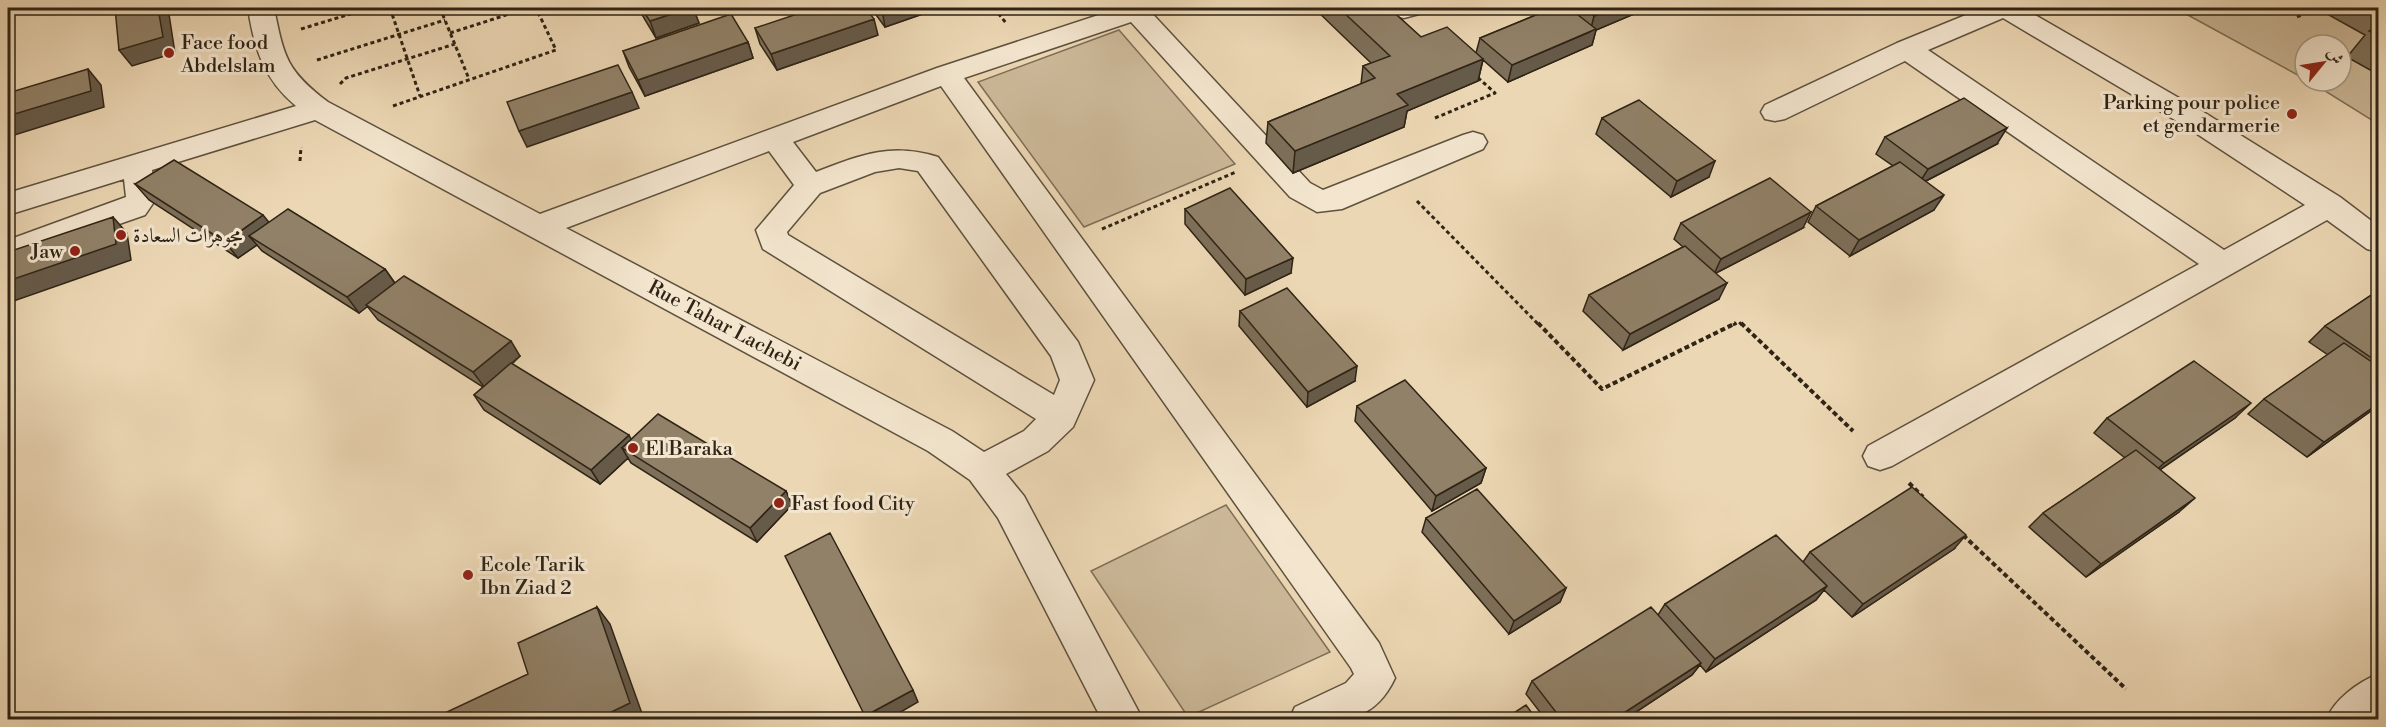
<svg xmlns="http://www.w3.org/2000/svg" width="2386" height="727" font-family="'Libre Bodoni',Amiri,serif">
<rect width="100%" height="100%" fill="#ecd7b4"/>
<filter id="stains"><feTurbulence type="fractalNoise" baseFrequency=".00333" numOctaves="4"/><feColorMatrix values="0 0 0 0 .2 0 0 0 0 .09 0 0 0 0 .02 0 0 0 .5 -.17"/></filter>
<radialGradient id="worn" r=".72"><stop offset=".6" stop-color="#630" stop-opacity="0"/><stop offset="1" stop-color="#630" stop-opacity=".3"/></radialGradient>
<path fill="#ccb999" stroke="#7e6e57" stroke-width="1.5" d="M2175 8H2378V124L2309 81H2341V45H2305V79Z
M1119 30 1235 164 1084 227 978 82Z
M1226 505 1330 652 1188 717 1091 571Z"/>
<g fill="none" stroke-linecap="round" stroke-linejoin="round">
<defs>
<path id="minor" d="M248 8H274C284 57 286 70 328 102L540 214 937 68 1120 8H1147L1310 183 1323 190 1463 135 1473 132 1483 135 1487 142 1483 149 1342 209 1317 212 1290 197 1131 22 964 78 1379 643 1395 678C1372 727 1336 720 1289 720L1295 707 1346 683 1354 674 1351 668 941 86 793 142 816 172C860 155 891 142 938 157L1078 342 1094 380 1073 427 1048 451 1006 474 1024 496 1143 720H1102L998 518 970 480 928 451 315 120 152 170 156 199 145 215 8 263V240L126 197 124 179 8 215V193L296 106C264 80 254 48 248 8ZM769 151 794 185 756 230 763 249 1036 419 1024 431 984 452 952 431 566 228ZM899 168 918 171 1051 356 1060 380 1054 395 788 235 787 232 820 193 875 172Z
M1393 8H1423L1419 14 1404 18 1395 16 1391 10Z
M1983 8H2023L2205 113 2340 197 2378 226V252L2367 249 2327 220 1892 466 1880 470 1868 466 1863 456 1868 446 2199 264 1905 61 1785 119 1775 121 1765 119 1761 112 1765 105 1897 43ZM2003 18 2185 126 2305 205 2224 250 1928 50Z
M2378 674V718L2326 720C2335 699 2357 683 2378 674Z"/>
</defs>
<use href="#minor" stroke="#5e513d" stroke-width="3"/>
<path stroke="#2f2415" stroke-width="3" stroke-dasharray="4 3" stroke-linecap="butt" d="M390 8 420 96
M440 8 469 79
M994 8 1006 23
M2297 17 2316 8
M301 29 370 8
M450 33 528 8
M317 60 445 20
M340 84 346 78 455 44
M393 106 556 50 536 8
M1435 118 1495 93 1475 75
M300 161 301 147
M1417 201 1539 325
M1102 229 1236 172
M1733 325 1739 322 1742 325"/>
<path stroke="#2f2415" stroke-width="4" stroke-dasharray="5 3" stroke-linecap="butt" d="M1538 323 1602 389 1736 323
M1741 323 1853 431
M1909 483 1923 497
M1963 535 2126 689"/>
<use href="#minor" fill="#f3e5ce" fill-rule="evenodd"/>
</g>
<path fill="#7d6f59" stroke="#2f2415" stroke-width="1.5" d="M638 8H693L699 23 656 38Z
M871 8H940L885 27Z
M1314 8H1389L1421 37 1476 53 1480 38 1553 8H1648L1596 30 1592 45 1508 82 1483 60 1478 81 1407 111 1404 127 1293 173 1266 143 1268 122 1361 84 1363 66 1371 63Z
M2335 8H2379V75L2347 57 2365 35 2329 15Z
M755 28 878 35 777 70 760 44Z
M748 42 753 58 645 96 629 67 623 51Z
M1602 118 1709 177 1671 197 1596 134Z
M1885 137 1997 144 1926 181 1934 210 1850 256 1808 222 1816 206 1893 166 1876 154Z
M135 184 269 222 385 269 395 283 520 356 512 364 632 440 786 491 792 505 757 542 631 463 628 458 600 484 484 410 474 395 483 387 378 320 367 306 359 313 262 251 257 245 238 258 149 200Z
M1185 209 1291 273 1245 295 1185 224Z
M1681 223 1803 228 1716 273 1719 299 1623 350 1583 311 1589 295 1683 247 1674 239Z
M2379 290V405L2307 457 2248 414 2264 399 2328 355 2309 342 2325 326Z
M1240 311 1355 381 1307 407 1239 326Z
M1357 406 1486 468 1481 483 1432 511 1355 421Z
M2107 418H2235L2160 470 2179 512 2086 577 2029 527 2043 513 2125 458 2094 433Z
M1426 518 1566 588 1560 602 1509 634 1422 532Z
M1954 549 1852 617 1824 590 1816 600 1706 672 1700 665 1692 675 1624 720H1546L1526 694 1532 681 1658 615 1665 604 1803 562 1810 552Z"/>
<path fill="#665a49" stroke="#2f2415" stroke-width="1.5" d="M158 8H168L175 53 132 66 119 50Z
M690 8H693L699 23 656 38 650 21Z
M891 8H940L885 27 882 10Z
M1615 8H1648L1596 30 1592 45 1508 82 1512 65 1590 32 1594 16Z
M874 19 878 35 777 70 771 54Z
M748 42 753 58 645 96 638 80Z
M1483 59 1478 81 1407 111 1404 127 1293 173 1295 151 1397 94Z
M88 69 101 85 104 107 8 137V116Z
M632 92 639 108 527 147 519 131Z
M2007 128 1997 144 1918 185 1928 169Z
M1715 161 1709 177 1671 197 1677 181Z
M1944 195 1934 210 1850 256 1859 240Z
M1811 212 1803 228 1714 274 1721 259Z
M263 215 276 231 249 236 257 245 238 258 225 242Z
M113 217 127 233 131 260 8 303V281Z
M1293 258 1291 273 1245 295 1246 279Z
M385 269 396 285 359 313 347 297Z
M1727 283 1719 299 1623 350 1630 334Z
M511 341 520 356 484 387 473 372Z
M1357 366 1355 381 1307 407 1308 392Z
M2251 403 2235 418 2149 477 2164 463Z
M2379 403V405L2307 457 2324 442Z
M629 435 637 450 622 448 628 458 600 484 591 470Z
M1486 468 1481 483 1432 511 1436 496Z
M786 491 792 505 757 542 750 528Z
M2195 498 2179 512 2086 577 2101 564Z
M1966 535 1954 549 1852 617 1863 604Z
M1827 586 1816 600 1706 672 1715 659Z
M1566 588 1560 602 1509 634 1514 621Z
M597 607 610 624 644 719 643 720H595Z
M1701 663 1692 675 1624 720H1613Z
M913 690 918 702 887 720H867L865 716Z"/>
<path fill="#918168" stroke="#2f2415" stroke-width="1.5" d="M115 8H158L163 37 119 50Z
M641 8H690L650 21Z
M815 8H866L874 19 771 54 755 28Z
M880 8H891L882 10Z
M1339 8H1389L1421 37 1447 27 1483 59 1397 94 1408 105 1295 151 1268 122 1375 78 1363 66 1390 56Z
M1553 8H1569L1596 29 1512 65 1480 38Z
M1584 8H1615L1594 16Z
M731 14 748 42 638 80 623 51Z
M2379 25V37L2369 31Z
M618 65 632 92 519 131 507 102Z
M88 69 91 91 8 116V93Z
M1964 98 2007 128 1928 169 1885 137Z
M1639 100 1715 161 1677 181 1602 118Z
M174 160 263 215 225 242 135 184Z
M1900 162 1944 195 1859 240 1816 206Z
M1770 178 1811 212 1721 259 1681 223Z
M1230 188 1293 258 1246 279 1185 209Z
M288 209 385 269 347 297 249 236Z
M113 217 116 244 8 281V252Z
M1685 246 1727 283 1630 334 1589 295Z
M404 276 511 341 473 372 366 305Z
M1287 288 1357 366 1308 392 1240 311Z
M2379 290V363L2325 326Z
M2344 343 2379 367V403L2324 442 2264 399Z
M2194 361 2251 403 2164 463 2107 418Z
M511 363 629 435 591 470 474 395Z
M1405 380 1486 468 1436 496 1357 406Z
M658 414 786 491 750 528 622 448Z
M2136 450 2195 498 2101 564 2043 513Z
M1912 487 1966 535 1863 604 1810 552Z
M1477 489 1566 588 1514 621 1426 518Z
M830 533 913 690 865 716 785 556Z
M1776 535 1827 586 1715 659 1665 604Z
M597 607 630 703 595 720H430L528 674 518 643Z
M1651 607 1701 663 1613 720H1562L1532 681Z
M1526 705 1537 720H1503Z"/>
<g fill="#8f2418" stroke="#f3e5ce" stroke-width="2">
<circle cx="169" cy="53" r="6"/>
<circle cx="2292" cy="114" r="6"/>
<circle cx="121" cy="235" r="6"/>
<circle cx="75" cy="251" r="6"/>
<circle cx="633" cy="448" r="6"/>
<circle cx="779" cy="503" r="6"/>
<circle cx="468" cy="575" r="6"/>
</g>
<g text-anchor="middle" stroke-width="6" stroke-linejoin="round" paint-order="stroke">
<g font-size="20" fill="#2f2415" stroke="#f3e5ce" text-anchor="start">
<text x="181" y="49">Face food<tspan x="181" dy="23">Abdelslam</tspan></text>
<text x="2280" y="109" text-anchor="end">Parking pour police<tspan x="2280" dy="23">et gendarmerie</tspan></text>
<text x="133" y="242">مجوهرات السعادة</text>
<text x="63" y="258" text-anchor="end">Jaw</text>
<text x="645" y="455">El Baraka</text>
<text x="791" y="510">Fast food City</text>
<text x="480" y="571">Ecole Tarik<tspan x="480" dy="23">Ibn Ziad 2</tspan></text>
</g>
<g font-size="20" fill="#2f2415" stroke="#f3e5ce">
<text transform="translate(725 325) rotate(28)" y="7">Rue Tahar Lachebi</text>
</g>
</g>
<rect width="2386" height="727" fill="none" stroke="#ecd7b4" stroke-width="30"/>
<rect x="9" y="9" width="2368" height="709" fill="none" stroke="#2f2415" stroke-width="3"/>
<rect x="15" y="15" width="2356" height="697" fill="none" stroke="#2f2415" stroke-width="1.5"/>
<g transform="translate(2323 63) rotate(60)"><circle r="28" fill="#f3e5ce" stroke="#a59884" stroke-width="1.5"/>
<path d="M0-4.5L10 22L0 15L-10 22Z" fill="#8f2418"/>
<text y="-9" font-size="16" font-weight="bold" text-anchor="middle" fill="#2f2415">ش</text>
</g>
<rect width="100%" height="100%" filter="url(#stains)"/>
<rect width="100%" height="100%" fill="url(#worn)"/>
</svg>
